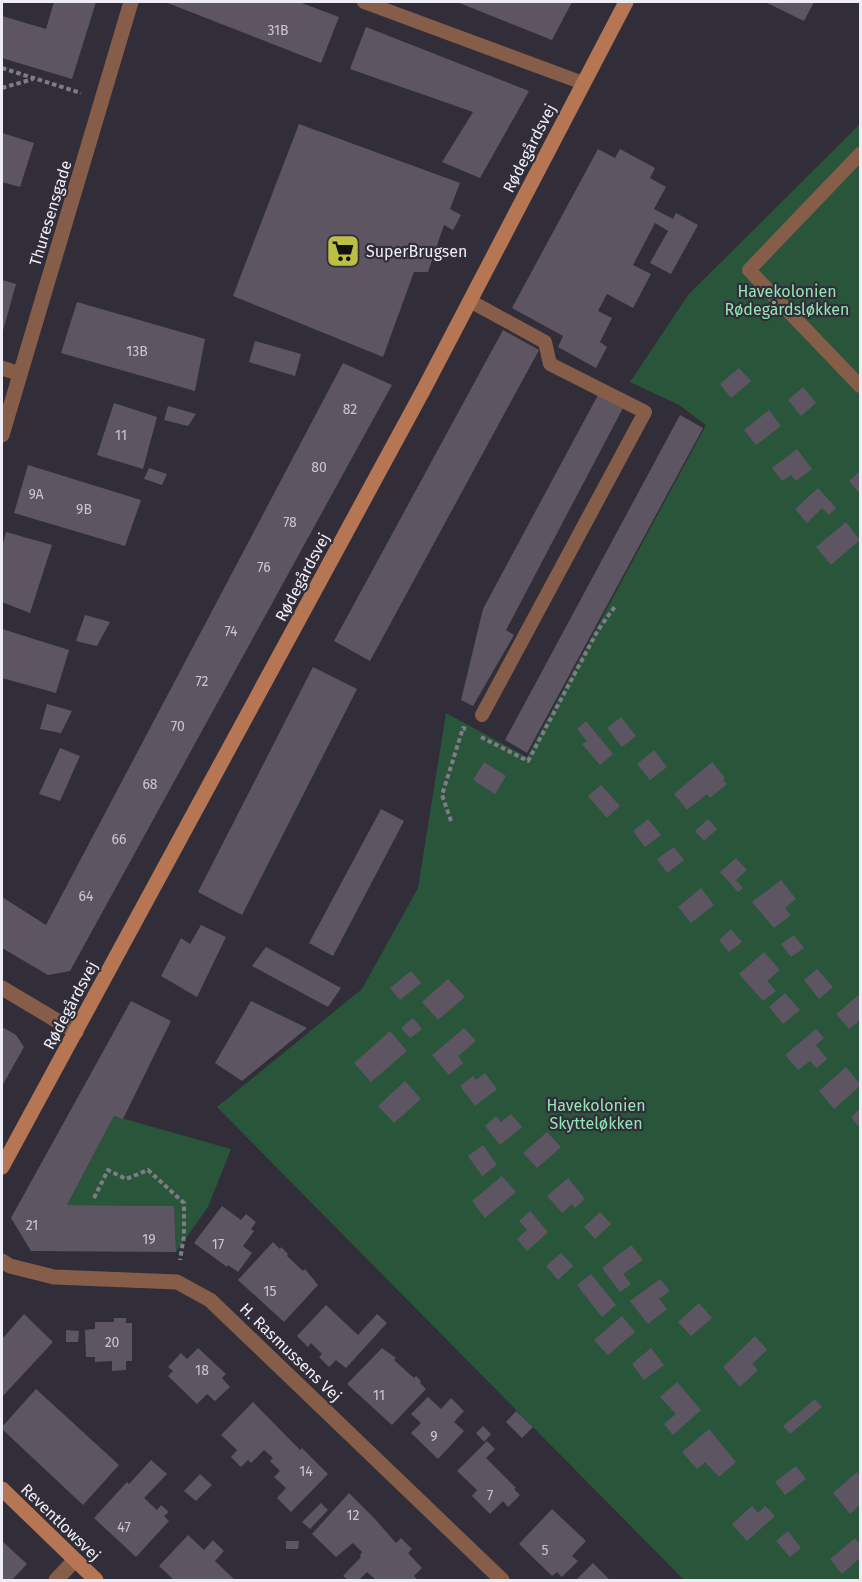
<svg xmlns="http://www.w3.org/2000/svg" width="862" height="1582" font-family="'Fira Sans',sans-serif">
<rect width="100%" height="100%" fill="#312e39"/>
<path fill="#29553b" d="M860 124V1580H684L217 1107 362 989 418 888 446 713 527 757 706 425 679 405 630 382 688 295Z
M114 1116 231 1149 208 1207 176 1252 174 1206 67 1205Z"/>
<path fill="#5d5662" d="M54 2H96L72 79 2 58V16L46 29Z
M165 2H299L339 17 321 63Z
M457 2H572L552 40Z
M765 2H814L804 21Z
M366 27 529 91 480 178 442 162 473 112 350 69Z
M299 124 460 183 450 209 461 215 453 230 444 225 428 272H414L383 357 233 296Z
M2 133 34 143 20 187 2 182Z
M598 149 615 158 620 149 655 168 650 178 666 187 654 209 673 219 676 213 698 225 671 274 650 263 668 231 655 223 633 265 651 274 633 308 607 294 598 311 612 318 600 342 607 347 596 368 558 347 563 336 512 308Z
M2 280 16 284 2 334Z
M77 302 205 339 195 391 61 353Z
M503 330 539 350 370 661 334 641Z
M255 341 301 354 295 376 249 362Z
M343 363 392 385 70 971 48 975 2 948V897L46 925Z
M739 368 751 381 731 398 720 384Z
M803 387 816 403 801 416 788 400Z
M598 395 623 408 506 630 514 635 473 706 461 700 483 609Z
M114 403 157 417 143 469 97 455Z
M168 406 196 414 188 426 164 420Z
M769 410 781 426 756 445 744 430Z
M680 415 703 428 527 753 505 740Z
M797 449 812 469 796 481 791 475 782 481 772 468Z
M28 465 141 500 125 546 14 513Z
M149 468 167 474 162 485 144 479Z
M860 471V494L849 481Z
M818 488 836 508 829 515 822 508 807 523 795 509Z
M846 522 860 540 831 565 816 547Z
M6 532 52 545 30 613 2 602V548Z
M85 615 110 622 97 646 76 641Z
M2 629 69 650 56 693 2 678Z
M313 667 357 689 242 915 198 892Z
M47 704 72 711 61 733 40 729Z
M621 717 636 736 622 747 607 728Z
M586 721 613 754 600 765 582 744 587 741 577 729Z
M60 748 80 756 60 801 39 794Z
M654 750 667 767 650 780 637 764Z
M484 762 506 776 495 794 473 780Z
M712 762 725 778 723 780 727 784 710 798 707 794 687 810 674 794Z
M601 785 620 806 607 818 588 796Z
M381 809 404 821 333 956 309 943Z
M648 819 661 835 645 847 633 831Z
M708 819 717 829 704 841 695 831Z
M674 847 684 860 667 873 657 859Z
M736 858 747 870 736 880 743 888 738 892 720 872Z
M781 880 796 899 785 908 791 915 774 928 752 902Z
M701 888 714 905 691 923 678 907Z
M201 925 226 937 197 997 161 976 181 938 190 944Z
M731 929 742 942 729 952 719 940Z
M794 935 804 948 791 957 781 944Z
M266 947 341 988 328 1007 252 966Z
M764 952 780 970 767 981 776 991 763 1001 739 974Z
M817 969 833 987 819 999 804 980Z
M411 971 421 983 400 1000 390 988Z
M448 979 465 997 438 1020 422 1002Z
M785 993 800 1010 783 1024 769 1007Z
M860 994V1020L849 1029 836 1014Z
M131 1001 171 1021 123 1119 114 1116 67 1205 174 1206 176 1252 31 1251 11 1218Z
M251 1001 307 1028 242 1081 215 1063Z
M413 1018 422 1029 410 1038 401 1028Z
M2 1027 16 1035 24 1047 2 1086Z
M464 1028 476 1041 458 1056 463 1063 449 1075 432 1055Z
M816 1029 824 1038 816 1045 827 1059 817 1068 810 1061 798 1070 785 1055Z
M390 1031 407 1051 371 1082 354 1063Z
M846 1067 860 1084V1086L834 1109 819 1091Z
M485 1073 497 1089 475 1106 460 1086 473 1076 476 1080Z
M405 1081 421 1099 394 1123 378 1106Z
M860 1109V1128L851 1117Z
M511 1114 522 1127 500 1145 485 1126 496 1116 501 1122Z
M547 1132 561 1147 537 1168 523 1153Z
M483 1145 497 1165 482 1176 468 1156Z
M502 1176 516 1192 485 1218 472 1201Z
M568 1178 585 1199 575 1208 572 1204 562 1213 547 1196Z
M222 1206 241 1220 246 1214 256 1222 251 1229 254 1231 243 1246 252 1253 238 1272 228 1265 227 1267 194 1243Z
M530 1211 548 1232 527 1251 517 1239 527 1230 519 1221Z
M600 1212 611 1224 595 1239 584 1227Z
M273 1242 280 1249 281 1247 288 1254 287 1256 303 1271 305 1269 318 1285 284 1322 238 1280Z
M631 1245 643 1260 623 1274 631 1284 620 1292 602 1268Z
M561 1253 573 1266 558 1280 546 1266Z
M591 1274 616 1305 602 1317 577 1285Z
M660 1279 670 1291 659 1299 667 1309 648 1324 630 1301Z
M699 1303 712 1318 691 1336 678 1322Z
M326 1305 358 1335 377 1314 387 1323 346 1368 336 1360 329 1367 319 1357 322 1354 311 1343 308 1347 297 1336Z
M24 1314 53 1342 2 1397V1339Z
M622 1316 635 1332 608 1355 594 1340Z
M114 1318H126V1323H132V1361H126V1370L112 1371V1361L95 1362V1357H86L85 1330 95 1329V1322H114Z
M66 1330 79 1331 78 1342H66Z
M755 1336 767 1350 752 1364 758 1370 740 1387 723 1367Z
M198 1348 226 1374 222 1378 230 1387 215 1401 207 1394 197 1404 168 1376 173 1371 168 1367 181 1353 187 1359Z
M382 1348 396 1358 394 1360 414 1378 416 1376 421 1381 420 1383 426 1389 392 1425 347 1384Z
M651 1348 664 1365 644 1380 632 1364Z
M677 1382 701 1410 673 1435 664 1424 676 1414 660 1397Z
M36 1389 119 1465 83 1505 2 1429V1427Z
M428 1397 441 1409 451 1398 464 1411 454 1422 464 1431 438 1459 411 1433 421 1423 411 1414Z
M815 1399 822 1407 790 1434 783 1426Z
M253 1402 300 1450 302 1448 328 1474 291 1512 277 1498 286 1488 274 1477 280 1471 270 1461 273 1458 264 1450 251 1463 248 1460 241 1467 231 1457 237 1450 221 1435Z
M516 1411 533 1427 522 1438 506 1422Z
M483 1426 491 1434 484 1442 476 1433Z
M709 1429 736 1462 719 1477 705 1462 697 1469 682 1452Z
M487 1441 495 1449 486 1458 516 1488 514 1489 520 1495 508 1507 503 1501 490 1514 472 1496 477 1490 457 1471Z
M151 1460 167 1474 144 1498 157 1510 161 1505 169 1512 164 1516 169 1521 136 1557 94 1518 127 1482 129 1484Z
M796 1466 806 1479 785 1495 775 1482Z
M857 1472 860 1476V1505L850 1514 833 1493Z
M200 1474 212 1485 196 1501 184 1491Z
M349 1493 375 1519 396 1543 401 1538 412 1549 408 1553 422 1568 414 1576 418 1580H376L367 1572 359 1580H348L343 1576 361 1557 360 1556 362 1552 353 1543 336 1557 312 1534Z
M321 1503 328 1510 310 1529 302 1522Z
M752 1506 758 1513 765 1506 775 1516 747 1541 732 1524Z
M552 1509 586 1541 572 1556 578 1561 562 1577 557 1572 552 1576 519 1544Z
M788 1531 801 1548 790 1557 776 1541Z
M188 1535 204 1550 213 1540 224 1551 215 1561 235 1580H174L159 1566Z
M855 1538 860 1545V1558L842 1574 830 1559Z
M2 1541 27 1564 12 1580H2Z
M286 1541H299L298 1549H286Z
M593 1563 610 1580H576Z"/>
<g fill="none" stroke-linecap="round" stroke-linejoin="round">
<path stroke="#7f7c86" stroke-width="4" stroke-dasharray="4.5 3" stroke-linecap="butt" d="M2 68 81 93
M2 88 33 79
M481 737 528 761 598 630 616 605
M451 821 442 795 463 728 466 729
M94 1198 108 1170 126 1179 148 1170 184 1203V1236L180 1260"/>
<path stroke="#865d48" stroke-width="14" d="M364 2 583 83
M860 154 749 270 860 386
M470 301 545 342 550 364 645 412 482 715"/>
<path stroke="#865d48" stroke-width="15" d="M2 368 20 374
M2 435 131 2
M2 988 76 1032
M2 1261 10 1266 54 1277 177 1282 210 1300 502 1580
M56 1580 75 1560"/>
<path stroke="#b67553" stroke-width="15" d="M2 1167 425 387 626 2
M2 1489 96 1580"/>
</g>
<defs>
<symbol id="supermarket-square" viewBox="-11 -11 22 22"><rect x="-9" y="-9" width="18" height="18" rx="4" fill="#bbc044" stroke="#312e39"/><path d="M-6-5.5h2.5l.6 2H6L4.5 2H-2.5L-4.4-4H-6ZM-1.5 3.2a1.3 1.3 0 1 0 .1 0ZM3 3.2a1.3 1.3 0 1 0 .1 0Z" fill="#111"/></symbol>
</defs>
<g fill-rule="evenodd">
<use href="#supermarket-square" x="324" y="232" width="38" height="38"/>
</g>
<g text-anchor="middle" stroke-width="4.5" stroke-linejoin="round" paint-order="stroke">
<g font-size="14" fill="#cac6d0">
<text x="278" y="35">31B</text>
<text x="137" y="356">13B</text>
<text x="350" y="414">82</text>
<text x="121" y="440">11</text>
<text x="319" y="472">80</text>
<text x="36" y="499">9A</text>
<text x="84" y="514">9B</text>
<text x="290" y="527">78</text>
<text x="264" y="572">76</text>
<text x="231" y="636">74</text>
<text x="202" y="686">72</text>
<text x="178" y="731">70</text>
<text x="150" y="789">68</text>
<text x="119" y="844">66</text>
<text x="86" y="901">64</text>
<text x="32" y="1230">21</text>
<text x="149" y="1244">19</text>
<text x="218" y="1249">17</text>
<text x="270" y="1296">15</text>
<text x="112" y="1347">20</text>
<text x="202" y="1375">18</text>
<text x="379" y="1400">11</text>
<text x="434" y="1441">9</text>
<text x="306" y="1476">14</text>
<text x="490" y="1500">7</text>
<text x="353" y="1520">12</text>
<text x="124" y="1532">47</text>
<text x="545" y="1555">5</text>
</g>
<g font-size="16" fill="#eeecf4" stroke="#312e39">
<text transform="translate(529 148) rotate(-63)" y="6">Rødegårdsvej</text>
<text transform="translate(50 213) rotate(-73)" y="6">Thuresensgade</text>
<text transform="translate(302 577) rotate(-62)" y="6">Rødegårdsvej</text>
<text transform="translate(70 1005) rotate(-62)" y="6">Rødegårdsvej</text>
<text transform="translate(291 1352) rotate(44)" y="6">H. Rasmussens Vej</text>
<text transform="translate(61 1522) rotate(44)" y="6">Reventlowsvej</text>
</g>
<g font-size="16" fill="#eeecf4" stroke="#312e39" text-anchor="start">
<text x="366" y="257">SuperBrugsen</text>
</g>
<g font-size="16" fill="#92e6b2" stroke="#312e39">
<text x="787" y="297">Havekolonien<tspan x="787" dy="18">Rødegårdsløkken</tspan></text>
<text x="596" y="1111">Havekolonien<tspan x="596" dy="18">Skytteløkken</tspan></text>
</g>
</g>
<rect width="862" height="1582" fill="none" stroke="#eeecf4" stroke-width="6"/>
</svg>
